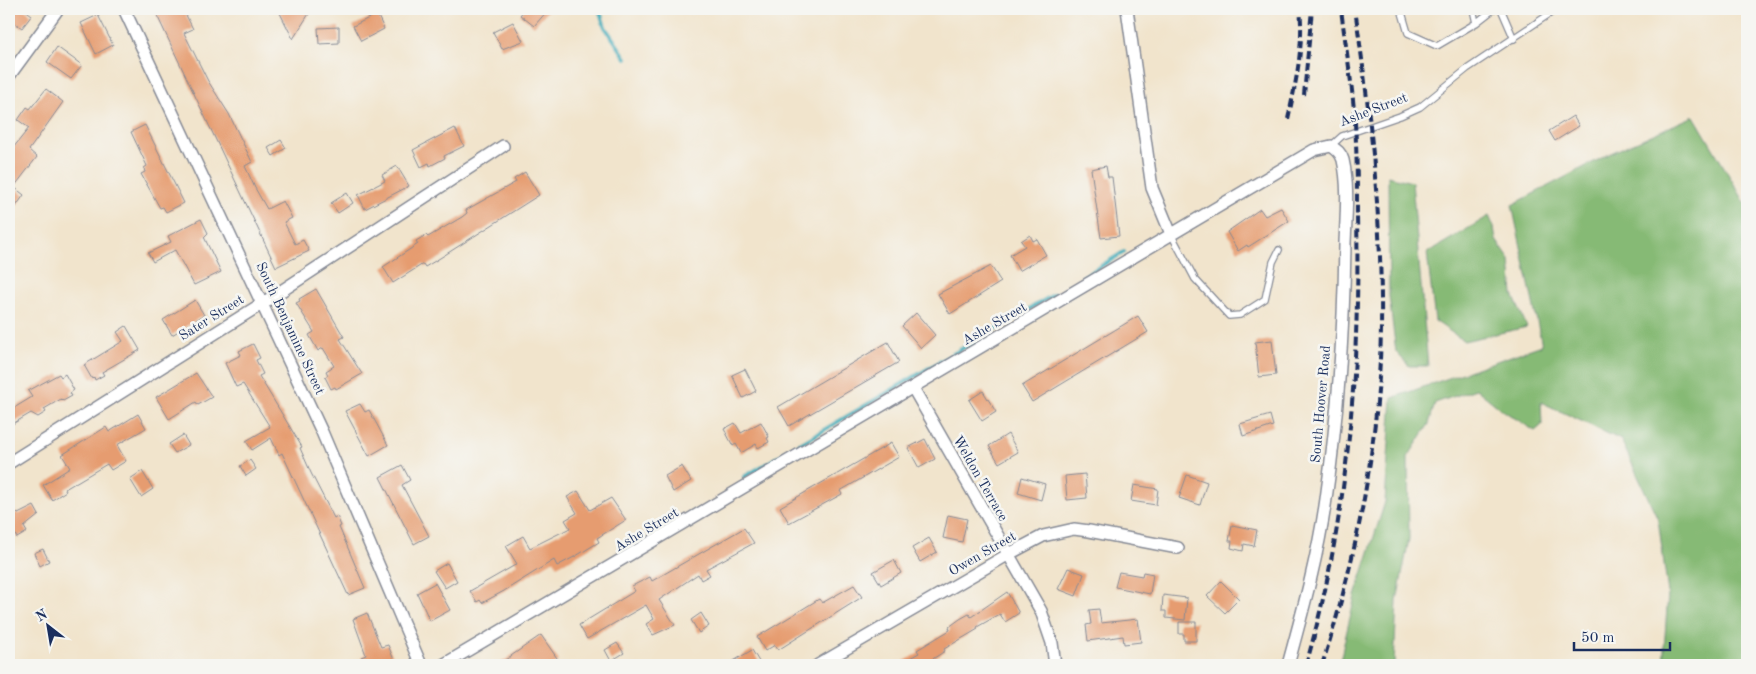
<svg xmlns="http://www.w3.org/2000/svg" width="1756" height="674" font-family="'Old Standard TT',serif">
<rect width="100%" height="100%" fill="#f6f6f2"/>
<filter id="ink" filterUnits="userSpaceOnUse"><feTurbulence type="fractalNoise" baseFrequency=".02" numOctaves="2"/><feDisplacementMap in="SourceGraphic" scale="10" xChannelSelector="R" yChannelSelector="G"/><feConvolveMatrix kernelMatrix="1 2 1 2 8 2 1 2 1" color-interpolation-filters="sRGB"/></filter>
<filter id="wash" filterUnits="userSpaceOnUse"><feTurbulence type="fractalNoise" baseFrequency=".0096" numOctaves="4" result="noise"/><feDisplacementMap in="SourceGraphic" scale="20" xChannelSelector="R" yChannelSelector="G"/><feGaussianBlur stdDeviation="1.12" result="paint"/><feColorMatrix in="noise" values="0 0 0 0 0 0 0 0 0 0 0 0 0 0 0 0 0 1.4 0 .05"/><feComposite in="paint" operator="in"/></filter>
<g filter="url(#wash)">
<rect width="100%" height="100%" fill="#f1e4cc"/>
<path fill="#86ba74" stroke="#507469" d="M1694 116 1747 206V665H1663L1668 593 1658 519 1621 440 1541 402 1542 425 1535 431 1502 410 1476 389 1435 403 1429 424 1408 457 1409 539 1397 601 1394 665H1339L1355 596 1385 502 1392 398 1542 345 1512 205 1613 152Z
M1388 176 1412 182 1428 366H1409L1396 352 1389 296Z
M1489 216 1494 227 1496 240 1510 260 1513 295 1527 327 1464 341 1435 321 1427 253Z"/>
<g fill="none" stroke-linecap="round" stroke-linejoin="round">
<path stroke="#3dacba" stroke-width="4" d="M599 9 605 27 626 58
M1083 277 1124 252
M744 477 1055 294"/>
</g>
<g id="blocks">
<path fill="#e69c6f" d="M9 9H24L32 15 22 28 9 19Z
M154 9H183L193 29 184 33 208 81 229 114 252 162 245 166 255 188 267 209 283 201 292 218 284 222 295 244 303 240 309 251 276 267Z
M278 9H312L293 39Z
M525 9H549L534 26 520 15Z
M377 14 384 29 361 41 353 26Z
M98 15 113 45 96 54 81 23Z
M513 22 523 41 502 49 493 32Z
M339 27V43L319 44 318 28Z
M57 47 82 65 71 79 47 62Z
M46 89 63 102 29 150 37 157 14 187 24 195 9 216V153L29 128 18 120 27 107 30 109Z
M1573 116 1579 126 1555 141 1549 131Z
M145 125 184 203 166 212 163 207 160 208 141 174 145 172 144 168 147 166 131 132Z
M455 128 464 146 444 156 445 158 430 166 429 163 421 167 413 150Z
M281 140 286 148 273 156 268 148Z
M397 166 409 186 365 209 358 195 385 181 382 175Z
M1106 166 1108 177H1112L1119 236 1101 238 1091 169Z
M525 172 539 195 440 258 425 267 423 264 393 283 383 267 418 244 416 241 426 235 428 237 462 217 467 213 466 210 516 182 514 179Z
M347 193 353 203 338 213 331 203Z
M1281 208 1289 221 1248 247 1247 245 1238 251 1227 232 1260 209 1265 216Z
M201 219 208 233 204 237 221 272 194 285 175 250 153 262 148 253 171 242 168 236Z
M1030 235 1033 241 1037 239 1046 255 1019 271 1010 255 1025 246 1021 241Z
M991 266 1001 282 950 314 938 294Z
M316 289 344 337 340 339 362 374 336 389 335 387 331 389 325 377 328 375 326 371 334 366 323 348 318 351 309 335 314 332 296 303 300 301 299 299Z
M195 300 204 315 172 335 163 320Z
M916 313 935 335 921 348 902 326Z
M1138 316 1148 332 1032 402 1022 386Z
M126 326 140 350 102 372 104 375 95 380 94 377 92 379 84 365 123 341 117 332Z
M1272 340 1276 375 1259 377 1255 342Z
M888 342 899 362 789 426 778 407Z
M253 344 260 358 256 360 263 374 259 376 302 447 300 448 311 473 334 518 337 516 341 526 339 527 365 588 348 595 282 453 279 455 271 438 252 450 246 441 270 427 243 384 236 387 225 363 241 355 239 351Z
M745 369 756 391 743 398 732 375Z
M196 373 212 397 198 405 196 402 169 419 156 397Z
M59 374 61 377 65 374 74 390 70 393 72 396 63 401 61 399 44 409 46 412 38 417 31 413 9 426V411L32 397 28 391Z
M983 391 996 412 982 421 969 400Z
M360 404 365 412 369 410 388 445 369 456 345 411Z
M138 414 146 428 117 445 126 461 111 470 107 464 65 489 66 491 52 500 43 485 70 468 62 455 106 427 109 432Z
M1270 415 1273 426 1243 436 1240 424Z
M761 422 769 437 767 438 769 442 758 448 756 444 741 453 736 444 733 446 724 429 735 423 741 433Z
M1008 434 1018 452 999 463 989 446Z
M183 435 189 445 175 453 169 444Z
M925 439 935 459 919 468 908 448Z
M891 443 899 457 840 491 842 494 789 523 780 507Z
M250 460 256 469 246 476 240 466Z
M402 465 410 480 402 485 429 536 414 544 380 477Z
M682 466 691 481 673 492 665 476Z
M142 471 153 489 141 497 130 479Z
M1085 474 1087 498 1067 500 1065 476Z
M1187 475 1207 482 1200 505 1179 498Z
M1022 477 1045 484 1041 500 1018 493Z
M1134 485 1158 489 1156 505 1131 501Z
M578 491 590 510 611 498 626 520 597 538 599 542 576 556 557 566 554 560 504 591 482 603 480 600 477 602 470 591 517 564 506 546 523 536 530 548 570 528 565 520 577 513 567 497Z
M34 506 39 515 24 527 27 532 17 538 14 532 9 534V516L16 512 18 514Z
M948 515 967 519 962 542 943 538Z
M1232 525 1257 530 1254 546 1244 544 1243 551 1231 548 1232 541H1229Z
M744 528 754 543 706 569 710 575 701 580 698 574 659 600 675 625 653 635 646 624 654 619 646 605 587 639 579 625 635 591 632 586 650 577 652 581Z
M929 538 937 552 920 562 912 548Z
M43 549 49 561 40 566 34 553Z
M894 560 901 573 881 585 873 572Z
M447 563 457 581 445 588 434 571Z
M1068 568 1084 574 1076 596 1058 589Z
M1119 572 1142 576 1143 572 1153 574 1150 594 1115 587Z
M1221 581 1239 599 1225 613 1207 596Z
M435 583 450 610 430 621 417 593Z
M854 585 862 597 778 650 775 645 765 651 757 637 819 599 822 603Z
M1007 592 1019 613 1005 622 1000 614 977 627 978 629 944 649 945 651 931 660 933 665H897L919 653 917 650 950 630 949 627 960 619 969 614 971 617Z
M1163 595 1187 598 1185 620 1166 618V611H1162Z
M1099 609 1101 623 1138 619 1141 642 1124 644 1123 636 1088 641 1086 625 1091 624 1089 610Z
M367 613 381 647 388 645 396 665H364L361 657 366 655 353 619Z
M701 613 709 626 699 633 691 620Z
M1179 622H1196V641H1184V634H1179Z
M541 635 559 661 553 665H498Z
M617 643 624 653 611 661 605 650Z
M752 650 761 665H727Z"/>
</g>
</g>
<g filter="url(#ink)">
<use href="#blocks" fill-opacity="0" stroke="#868a95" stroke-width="1"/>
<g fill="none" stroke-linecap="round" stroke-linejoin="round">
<defs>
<path id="service" d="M1401 9 1408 33 1437 46 1476 23 1494 9
M1473 9 1476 23
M1501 9 1514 39
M1331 146 1342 136 1400 116 1420 107 1467 69 1557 9
M1171 234 1195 279 1229 316 1240 315 1265 299 1273 262 1279 250"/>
<path id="minor" d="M124 9 322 432 421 665
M1127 9 1152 188 1171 234
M9 76 58 9
M913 388 1041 611 1052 643 1055 665
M9 463 263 303 503 146
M443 665 1314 150 1331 146C1337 150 1341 153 1343 160 1349 186 1346 216 1345 243 1344 328 1338 415 1326 499 1318 556 1303 610 1288 665
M818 665 1009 554 1043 536 1074 529 1089 531 1178 548"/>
</defs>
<use href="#service" stroke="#868a95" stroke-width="8"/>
<use href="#minor" stroke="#868a95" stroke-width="14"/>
<use href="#service" stroke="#fff" stroke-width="5.5"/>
<use href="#minor" stroke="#fff" stroke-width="11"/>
<path stroke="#1b2f5e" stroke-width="4" stroke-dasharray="8 4" stroke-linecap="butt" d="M1304 95 1312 9
M1288 119C1296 82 1304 46 1300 9
M1306 665C1348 520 1360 367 1357 216 1357 181 1357 145 1354 110 1351 76 1345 42 1341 9
M1322 665C1360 548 1383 422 1381 298 1380 201 1369 105 1355 9"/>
</g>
</g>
<g text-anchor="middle" stroke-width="5" stroke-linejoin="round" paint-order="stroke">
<g font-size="14" fill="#1b2f5e" stroke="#f6f6f2">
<text transform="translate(1373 109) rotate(-21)" y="5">Ashe Street</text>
<text transform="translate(211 317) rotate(-32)" y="5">Sater Street</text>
<text transform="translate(994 323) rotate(-30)" y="5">Ashe Street</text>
<text transform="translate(291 328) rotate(65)" y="5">South Benjamine Street</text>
<text transform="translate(1320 404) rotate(-85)" y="5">South Hoover Road</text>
<text transform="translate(981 478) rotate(60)" y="5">Weldon Terrace</text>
<text transform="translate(646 529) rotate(-31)" y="5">Ashe Street</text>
<text transform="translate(982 553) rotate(-30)" y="5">Owen Street</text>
</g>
</g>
<rect width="1756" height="674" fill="none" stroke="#f6f6f2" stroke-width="30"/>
<g transform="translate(48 626) rotate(329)" stroke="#f6f6f2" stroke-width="4" paint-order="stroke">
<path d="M0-4L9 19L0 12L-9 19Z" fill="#1b2f5e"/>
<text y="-8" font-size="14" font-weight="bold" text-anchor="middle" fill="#1b2f5e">N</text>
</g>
<path d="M1574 642v8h96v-8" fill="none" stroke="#1b2f5e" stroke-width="2.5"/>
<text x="1581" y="642" font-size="15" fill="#1b2f5e" stroke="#f6f6f2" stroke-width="4" paint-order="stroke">50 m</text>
</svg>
